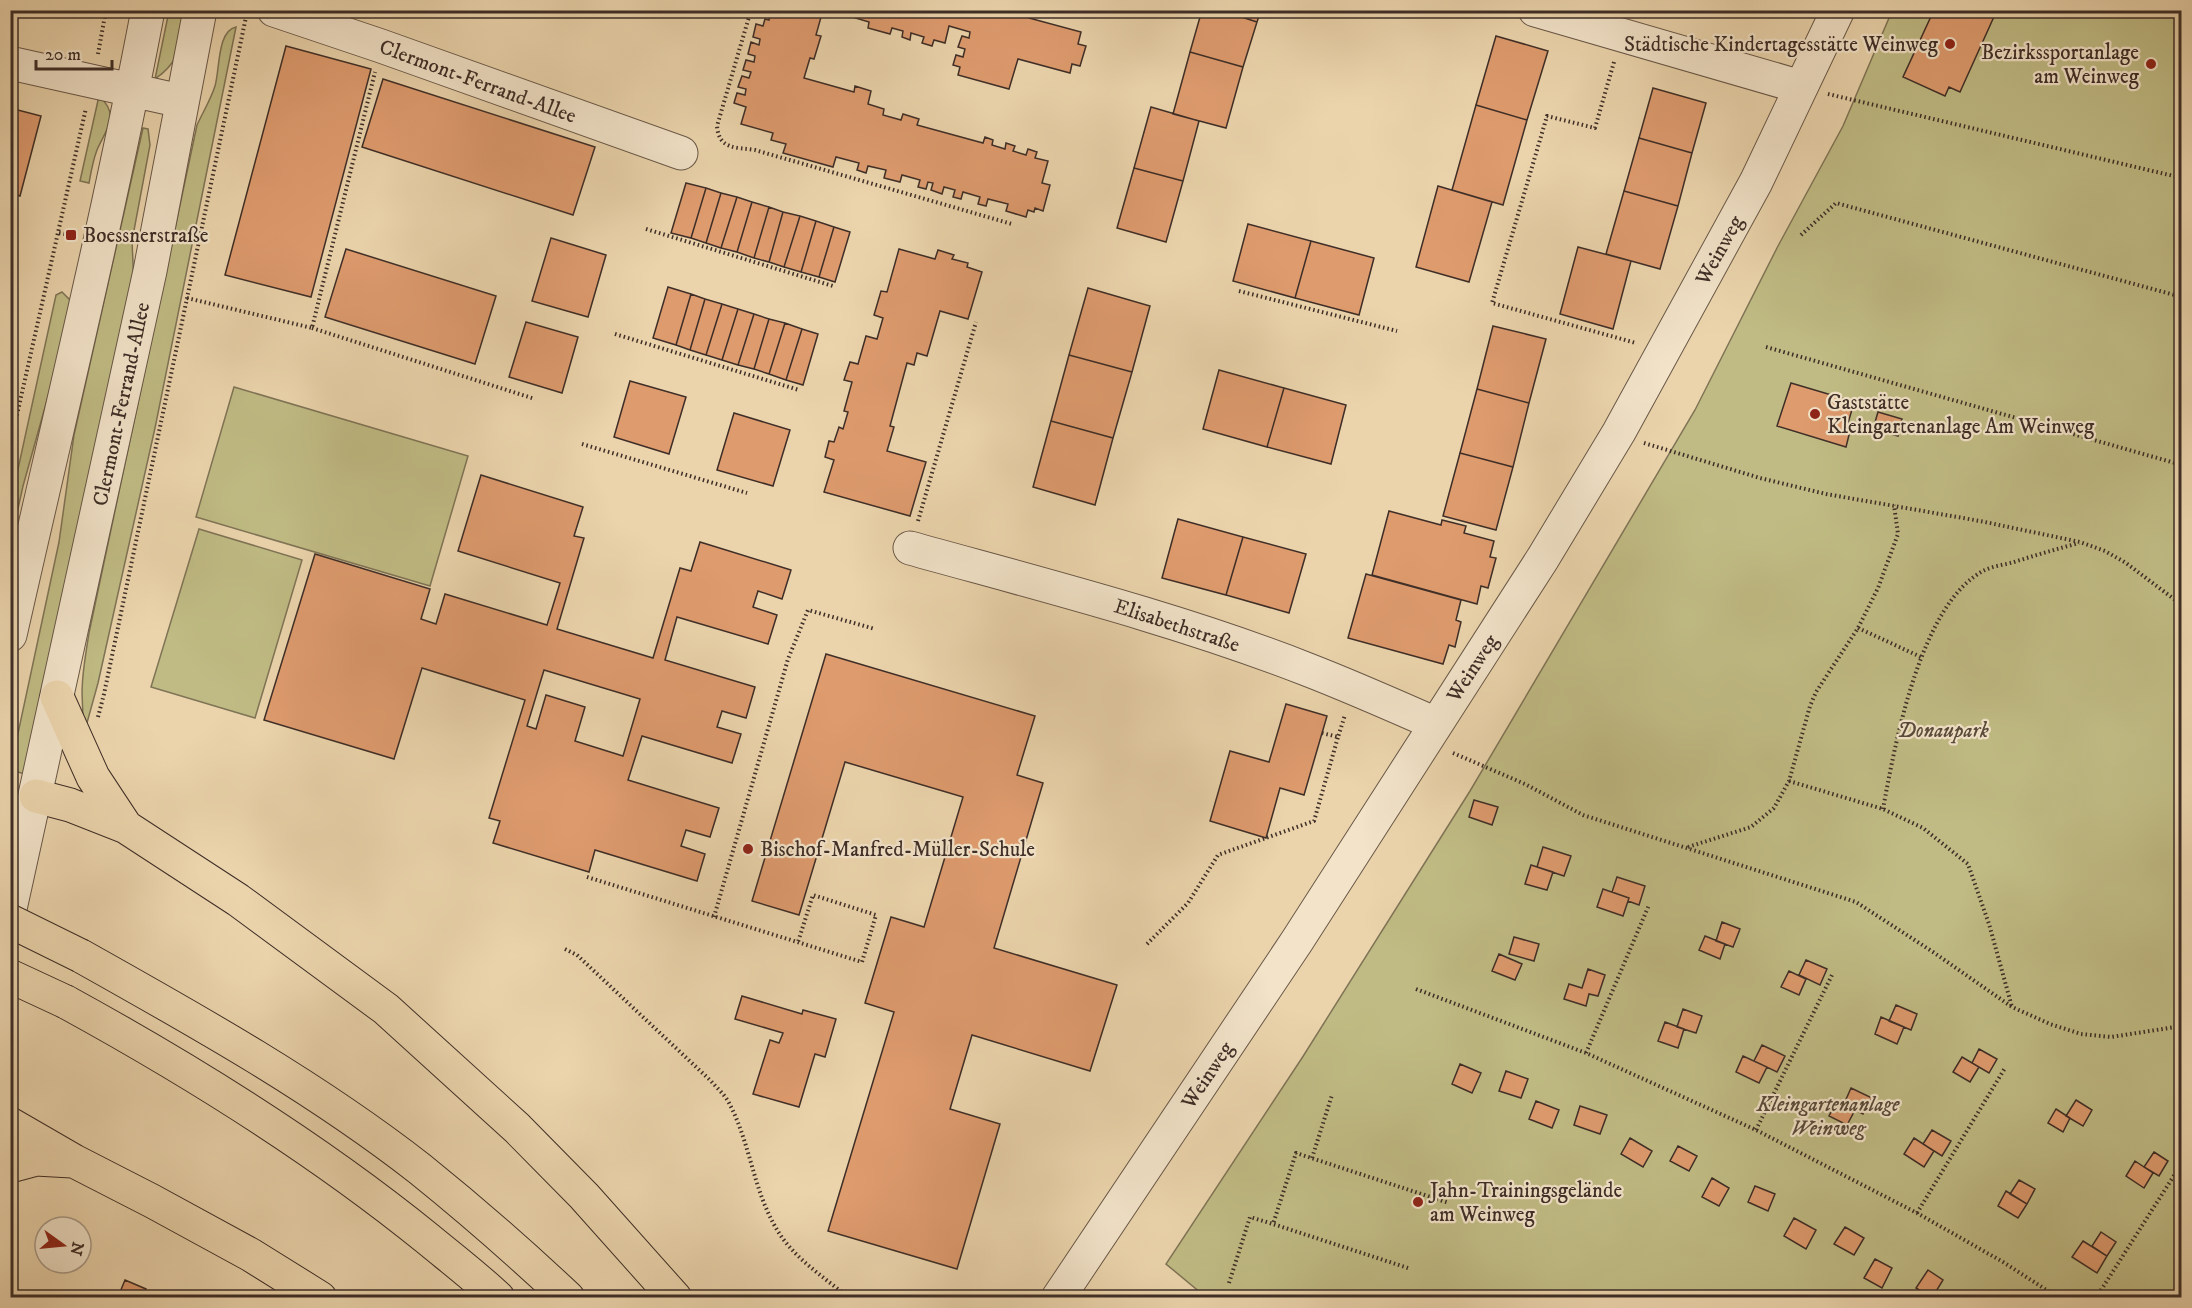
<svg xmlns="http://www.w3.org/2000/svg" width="2192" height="1308" font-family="'IM FELL DW Pica',serif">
<rect width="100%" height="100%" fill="#ebd4ac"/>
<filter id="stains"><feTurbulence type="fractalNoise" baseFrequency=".00333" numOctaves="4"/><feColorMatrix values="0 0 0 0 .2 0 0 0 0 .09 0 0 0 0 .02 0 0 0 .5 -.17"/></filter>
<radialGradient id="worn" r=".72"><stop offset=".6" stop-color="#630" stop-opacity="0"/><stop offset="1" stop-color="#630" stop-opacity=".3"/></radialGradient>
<path fill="#c0bb84" stroke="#7f7456" stroke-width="1.5" d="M169 11H189C181 40 182 61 155 79Z
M1892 11H2181V1297L1207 1298 1166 1264 1302 1058 1470 791 1695 410 1778 246 1843 126Z
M236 27 155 428 98 683 85 730C79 693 83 670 89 633L197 125C203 112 211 99 215 86 220 69 217 31 236 27Z
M99 96C121 116 106 129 97 150 93 160 91 172 89 183L80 181Z
M143 128 148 129 150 145 132 241 134 285 28 775 11 770V766L59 542 74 435Z
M62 292 69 299 73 307 23 486 11 540V501L56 295Z
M234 387 468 456 430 586 196 517Z
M199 529 302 560 255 718 151 687Z"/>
<path fill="#de9b6e" stroke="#3e2e27" stroke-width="1.5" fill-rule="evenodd" d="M779 10H823L816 35 821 36 814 59 810 58 804 78 854 92 855 86 871 91 868 104 884 109 883 115 901 120 903 114 919 119 917 125 983 143 985 137 993 140 992 145 1005 149 1006 143 1015 146 1013 151 1026 155 1028 149 1037 152 1035 158 1048 161 1042 183 1050 185 1043 211 1035 208 1034 212 1028 210 1026 217 1006 211 1008 204 988 199 986 206 978 204 980 197 963 192 961 199 953 197 955 190 944 187 942 194 931 190 933 183 928 182 926 189 918 187 920 180 902 175 900 182 884 178 886 170 868 166 866 173 857 170 859 163 836 157 833 167 783 153 786 144 771 140 773 133 741 124 746 107 734 103 737 93 745 95 746 89 738 87 742 76 749 78 751 72 743 70 746 60 754 62 755 56 748 54 751 42 759 45 760 39 753 37 756 24 763 26 765 19 769 20 771 12 778 14Z
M829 10H956L974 16 975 13 968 10H1031L1029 18 1081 32 1078 44 1086 46 1080 66 1072 64 1070 73 1018 59 1009 89 958 75 960 67 953 65 956 55 963 57 965 49 958 47 962 36 969 38 970 32 949 26 945 43 934 40 932 46 922 43 924 37 911 33 910 40 902 37 903 31 892 28 890 34 868 28 869 22Z
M1202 10H1220L1257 22 1243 67 1190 52Z
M1220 10H1261L1257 22Z
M1934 10H1997L1960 92 1949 87 1945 96 1903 77Z
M1496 36 1548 51 1527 120 1476 105Z
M286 46 371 69 311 297 225 275Z
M1190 52 1243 67 1226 128 1173 114Z
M383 79 595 147 573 215 362 147Z
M1653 88 1706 103 1692 153 1639 138Z
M1476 105 1527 120 1503 205 1452 190Z
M1151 107 1199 121 1183 181 1134 168Z
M10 108 41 116 20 196 10 193Z
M1639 138 1692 153 1678 206 1624 191Z
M1134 168 1183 181 1166 242 1117 228Z
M686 183 706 188 691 238 671 233Z
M1438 186 1492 202 1469 282 1416 267Z
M706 188 721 193 706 243 691 238Z
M1624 191 1678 206 1660 269 1606 254Z
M721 193 737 197 721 248 706 243Z
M737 197 752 202 737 252 721 248Z
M752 202 769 207 754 258 737 252Z
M769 207 783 212 769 262 754 258Z
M783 212 800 216 784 267 769 262Z
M800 216 816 221 801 272 784 267Z
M816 221 834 227 819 277 801 272Z
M1248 224 1311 241 1295 298 1233 281Z
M834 227 850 232 835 282 819 277Z
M551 238 606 255 588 317 532 301Z
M1311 241 1374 258 1359 315 1295 298Z
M1578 247 1631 261 1613 329 1560 314Z
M346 249 496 296 475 364 325 317Z
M899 249 935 259 938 250 954 255 952 259 968 263 967 267 982 272 968 319 940 311 927 356 917 353 914 365 907 363 890 426 894 427 887 451 926 462 910 516 824 492 834 460 825 457 829 441 834 442 839 427 843 429 848 412 844 411 852 382 844 380 850 362 858 364 866 336 877 339 883 318 874 315 881 291 887 292Z
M668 287 691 294 676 345 653 338Z
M1088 288 1150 306 1132 372 1069 355Z
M691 294 705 299 690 350 676 345Z
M705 299 722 304 706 355 690 350Z
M722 304 738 309 722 360 706 355Z
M738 309 754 314 738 365 722 360Z
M754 314 769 319 754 369 738 365Z
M769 319 785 323 769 374 754 369Z
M526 322 578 337 562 393 509 377Z
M785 323 802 329 786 380 769 374Z
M1493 326 1546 339 1529 403 1477 389Z
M802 329 818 334 803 385 786 380Z
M1069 355 1132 372 1113 438 1051 421Z
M1219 370 1284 388 1267 447 1203 429Z
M630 381 686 397 669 454 614 437Z
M1791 383 1845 399 1844 403 1853 406 1846 430 1850 431 1846 447 1777 426Z
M1284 388 1346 405 1331 464 1267 447Z
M1477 389 1529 403 1513 467 1460 453Z
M1878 412 1902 419 1898 436 1873 429Z
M734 413 790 430 773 486 717 470Z
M1051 421 1113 438 1095 505 1033 487Z
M1460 453 1513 467 1496 530 1443 516Z
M481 475 583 507 574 536 584 538 557 629 653 658 680 568 691 571 700 542 791 570 782 599 758 591 753 607 777 615 768 644 677 617 665 660 755 687 746 718 722 711 717 727 741 734 732 763 642 736 628 780 719 808 710 837 686 830 681 846 705 854 697 881 595 850 589 872 493 843 500 821 489 818 525 700 422 668 394 759 264 720 315 554 430 589 421 619 436 624 445 594 547 625 560 583 458 551ZM544 670 640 699 623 756 575 741 585 707 546 695 536 729 527 726Z
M1389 511 1441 525 1442 520 1466 526 1464 533 1494 541 1490 557 1496 558 1488 588 1481 586 1477 604 1372 575Z
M1178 519 1243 537 1226 595 1162 578Z
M1243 537 1306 554 1289 613 1226 595Z
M1366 574 1461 600 1456 620 1461 622 1455 647 1449 645 1443 664 1348 638Z
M826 654 1035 716 1017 775 1043 783 994 948 1117 985 1090 1071 972 1035 950 1109 1000 1124 957 1269 828 1231 894 1012 865 1003 891 917 924 927 963 797 845 762 799 915 752 901Z
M1286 704 1327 716 1304 795 1280 788 1266 838 1210 821 1230 751 1269 762Z
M1474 800 1498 807 1492 825 1469 817Z
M1543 847 1571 856 1564 876 1537 867Z
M1531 865 1553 872 1547 890 1525 884Z
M1617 877 1645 886 1639 905 1628 901 1629 898 1612 892Z
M1603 889 1629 898 1623 916 1597 907Z
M1722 922 1740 929 1733 947 1716 941Z
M1705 936 1725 944 1720 959 1699 950Z
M1514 937 1539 944 1534 961 1509 954Z
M1499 954 1522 964 1515 980 1492 971Z
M1806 960 1827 969 1820 985 1799 975Z
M1588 969 1605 975 1598 996 1589 994 1586 1006 1564 999 1569 984 1582 988Z
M1789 971 1806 979 1799 995 1781 987Z
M742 996 802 1014 803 1010 836 1019 825 1057 815 1054 799 1107 753 1094 770 1040 779 1043 783 1033 735 1019Z
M1896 1005 1917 1014 1911 1030 1889 1021Z
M1683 1009 1702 1016 1696 1033 1677 1027Z
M1881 1017 1904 1027 1897 1044 1875 1034Z
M1665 1022 1684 1029 1678 1048 1658 1041Z
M1762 1045 1785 1056 1777 1072 1754 1061Z
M1979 1049 1997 1059 1989 1073 1972 1063Z
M1743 1056 1767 1067 1759 1083 1736 1072Z
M1962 1057 1979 1067 1970 1082 1953 1072Z
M1460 1064 1481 1073 1472 1093 1452 1084Z
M1506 1071 1528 1079 1521 1098 1499 1091Z
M1851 1088 1872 1098 1863 1114 1844 1104Z
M2076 1100 2092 1110 2083 1126 2066 1116Z
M1536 1101 1559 1110 1552 1128 1529 1119Z
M1837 1101 1855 1110 1847 1125 1829 1116Z
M2182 1104V1120L2175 1116Z
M1580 1106 1607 1115 1600 1134 1574 1125Z
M2056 1109 2070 1118 2063 1132 2048 1123Z
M1932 1130 1951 1141 1942 1156 1923 1144Z
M1630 1138 1652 1151 1643 1167 1621 1154Z
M1914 1138 1934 1151 1924 1167 1904 1154Z
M1678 1146 1697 1156 1689 1171 1670 1161Z
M2154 1152 2168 1161 2159 1176 2144 1167Z
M2135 1161 2153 1173 2144 1188 2126 1176Z
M1712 1178 1729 1188 1719 1206 1702 1197Z
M2019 1180 2035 1189 2027 1204 2010 1194Z
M1755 1186 1775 1194 1768 1211 1748 1202Z
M2006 1191 2027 1204 2018 1218 1998 1206Z
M1794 1218 1816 1230 1806 1249 1784 1236Z
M1845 1227 1864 1238 1854 1255 1834 1244Z
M2101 1232 2116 1242 2107 1256 2092 1246Z
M2083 1241 2107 1256 2097 1273 2072 1257Z
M1875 1259 1892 1268 1882 1288 1864 1278Z
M1928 1270 1943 1280 1932 1298 1916 1288Z
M125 1280 146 1289 142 1298 118 1297Z"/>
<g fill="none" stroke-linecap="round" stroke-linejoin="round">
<defs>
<path id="minor" d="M274 10 381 46 681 153
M1535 10 1801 87
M10 63 181 101
M910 548C1043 585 1178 619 1306 669 1350 686 1393 705 1436 724
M10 635C57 427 108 220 148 10
M10 909 150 271 200 10
M1058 1298 1297 941 1543 558 1619 432 1756 182 1838 10"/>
<path id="highway" d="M57 697 93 777 126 827
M36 796 70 805 126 827 238 900 386 1009 517 1128 584 1196 675 1298
M81 956C197 1021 315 1087 420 1169 471 1210 520 1253 568 1298
M66 1002C192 1071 316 1148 428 1239 451 1258 476 1277 498 1298
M10 1124 74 1161 152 1201 251 1255 320 1298
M10 1166 36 1159 72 1161"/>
</defs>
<use href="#minor" stroke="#695848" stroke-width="35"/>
<use href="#highway" stroke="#3e2e27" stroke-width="35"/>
<path stroke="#3e2e27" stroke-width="4" stroke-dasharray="1.5 3" stroke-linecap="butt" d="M751 10 717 126C719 150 736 147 755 150L1012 224
M98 54 106 10
M1614 62 1595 128 1547 116 1492 303 1636 343
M1828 94 2182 178
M2181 138 2182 137
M646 229 833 286
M59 233 71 235
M1801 235 1836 203 2182 297
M1239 291 1397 331
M187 298 312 328 375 72
M312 328 535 399
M615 334 799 390
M1766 347 2182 465
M1644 443 1760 478 1826 494 1980 521 2080 542 2105 551 2126 563 2182 605
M582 444 747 493
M10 446 86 108
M918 521 976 322
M1858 628 1921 657
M98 717 104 694 246 17
M1322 733 1338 737 1345 715
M1453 753 1525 784 1583 815 1856 902 1933 952 2012 1007 2050 1024 2081 1034 2111 1037 2182 1026
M1789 781 1883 809 1923 828 1968 864 1989 924 2012 1007
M1883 809C1895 744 1920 605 1983 571 1992 566 2004 565 2014 562 2036 555 2057 549 2079 543
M1688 847 1751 827 1774 808 1789 781 1810 706 1816 692 1858 628 1878 588 1898 534 1894 505
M587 877 862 962 876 915 813 895 798 942
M714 917 788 659 808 610 875 629
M1147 944 1188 903 1218 855 1314 821 1338 737
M565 949 577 955 711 1081C717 1088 725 1095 729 1103 750 1142 753 1189 776 1228 792 1257 824 1277 849 1298
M1416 989 1586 1053 1756 1130 1917 1213 2003 1262 2059 1298
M10 1026 14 1010
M1586 1053 1649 905
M1756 1130 1832 975
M1312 1158 1332 1095
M1917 1213 2005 1068
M1408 1268 1273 1224 1296 1153 1449 1203
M1229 1283 1250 1217 1273 1224
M2096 1298 2182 1163"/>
<use href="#minor" stroke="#f2e3c9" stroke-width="33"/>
<use href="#highway" stroke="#ebd4ac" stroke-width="33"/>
<defs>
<path id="highway-bridge" d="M10 921 81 956
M10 976 66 1002"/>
</defs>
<use href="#highway-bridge" stroke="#3e2e27" stroke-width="35" stroke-linecap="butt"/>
<use href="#highway-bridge" stroke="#ebd4ac" stroke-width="33"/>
</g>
<g fill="#8f2418" stroke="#f2e3c9" stroke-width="2">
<circle cx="1950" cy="44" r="6"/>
<circle cx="2151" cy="64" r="6"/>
<rect x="65" y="229" width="12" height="12" rx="3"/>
<circle cx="1815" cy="414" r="6"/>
<circle cx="748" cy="849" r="6"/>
<circle cx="1418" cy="1202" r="6"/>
</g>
<g text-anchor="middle" stroke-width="4.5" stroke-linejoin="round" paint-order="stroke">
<g font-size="21" fill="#3e2e27" stroke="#f2e3c9" text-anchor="start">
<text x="1938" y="51" text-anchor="end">Städtische Kindertagesstätte Weinweg</text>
<text x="2139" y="59" text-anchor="end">Bezirkssportanlage<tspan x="2139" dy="24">am Weinweg</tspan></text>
<text x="83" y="242">Boessnerstraße</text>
<text x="1827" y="409">Gaststätte<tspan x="1827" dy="24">Kleingartenanlage Am Weinweg</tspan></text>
<text x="760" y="856">Bischof-Manfred-Müller-Schule</text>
<text x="1430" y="1197">Jahn-Trainingsgelände<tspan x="1430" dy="24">am Weinweg</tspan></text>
</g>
<g font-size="21" fill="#3e2e27" stroke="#f2e3c9">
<text transform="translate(478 81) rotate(20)" y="7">Clermont-Ferrand-Allee</text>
<text transform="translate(1719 250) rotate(-61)" y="7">Weinweg</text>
<text transform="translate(121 404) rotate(-78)" y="7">Clermont-Ferrand-Allee</text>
<text transform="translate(1177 625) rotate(18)" y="7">Elisabethstraße</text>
<text transform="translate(1472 668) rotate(-57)" y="7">Weinweg</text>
<text transform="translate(1207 1075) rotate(-56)" y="7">Weinweg</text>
</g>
<g font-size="21" font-style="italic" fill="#584a3a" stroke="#f2e3c9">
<text x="1943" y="737">Donaupark</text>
<text x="1828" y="1111">Kleingartenanlage<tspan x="1828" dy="24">Weinweg</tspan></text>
</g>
</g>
<rect width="2192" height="1308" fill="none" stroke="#ebd4ac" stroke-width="36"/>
<rect x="12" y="12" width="2168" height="1284" fill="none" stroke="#3e2e27" stroke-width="3"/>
<rect x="18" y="18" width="2156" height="1272" fill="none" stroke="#3e2e27" stroke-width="1.5"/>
<g transform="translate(63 1245) rotate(105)"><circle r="28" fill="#f2e3c9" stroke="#aa9b88" stroke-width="1.5"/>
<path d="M0-4.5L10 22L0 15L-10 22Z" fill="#8f2418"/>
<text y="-9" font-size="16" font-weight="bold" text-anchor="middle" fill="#3e2e27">N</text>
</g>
<path d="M36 60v9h76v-9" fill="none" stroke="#3e2e27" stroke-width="3"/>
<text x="45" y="60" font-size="18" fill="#3e2e27" stroke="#f2e3c9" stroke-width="4.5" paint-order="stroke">20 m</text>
<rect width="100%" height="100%" filter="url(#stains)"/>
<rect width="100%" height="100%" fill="url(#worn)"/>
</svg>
